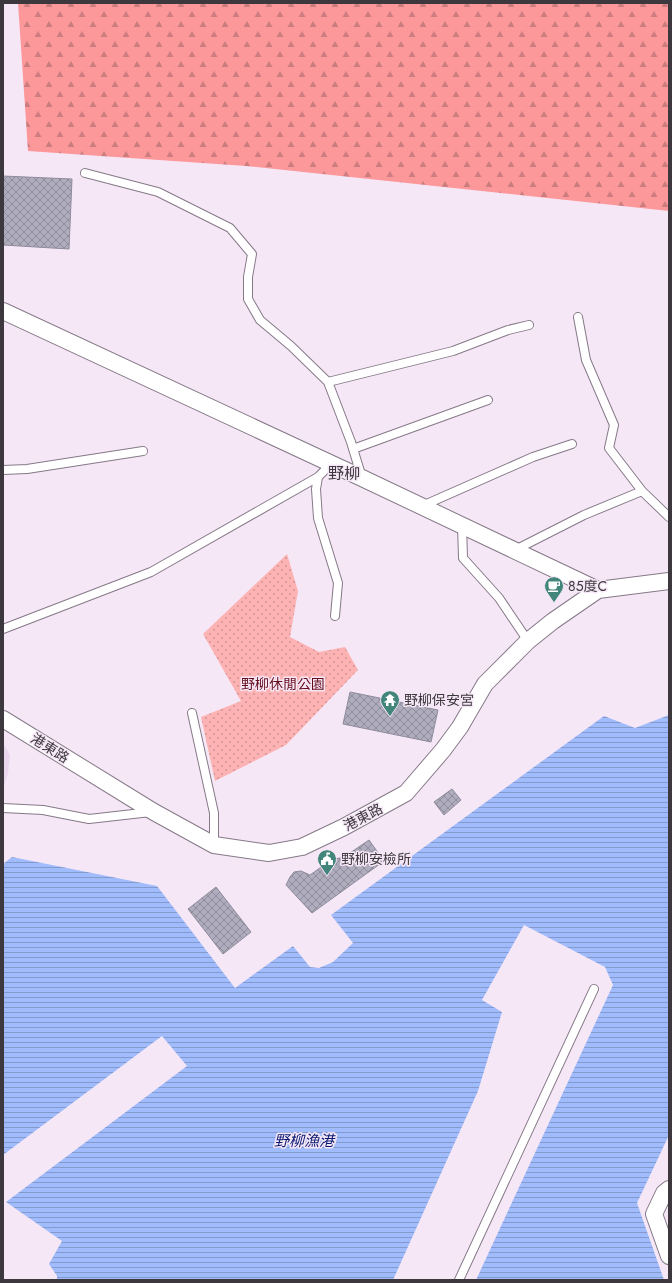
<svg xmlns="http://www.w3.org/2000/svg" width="672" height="1283" font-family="Jost,'Noto Sans TC',sans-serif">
<defs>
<pattern id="forest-firs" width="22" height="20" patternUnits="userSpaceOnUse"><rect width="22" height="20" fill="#fc989a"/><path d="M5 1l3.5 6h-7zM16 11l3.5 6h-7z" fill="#cd7d7f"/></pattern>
<pattern id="park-dots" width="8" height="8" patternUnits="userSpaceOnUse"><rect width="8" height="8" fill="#fdb3b3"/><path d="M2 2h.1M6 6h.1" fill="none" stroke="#ce9393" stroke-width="1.8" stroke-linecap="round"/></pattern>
<pattern id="water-rules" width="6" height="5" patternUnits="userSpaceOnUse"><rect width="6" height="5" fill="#a0bcfc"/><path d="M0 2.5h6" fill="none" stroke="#849acd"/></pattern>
<pattern id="building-cross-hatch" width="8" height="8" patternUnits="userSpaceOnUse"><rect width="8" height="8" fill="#afacbe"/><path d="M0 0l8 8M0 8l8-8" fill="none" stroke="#908d9c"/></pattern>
</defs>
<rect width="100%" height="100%" fill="#f6e7f7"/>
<path fill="#ead7ed" d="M3 743 10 755 8 773 3 789Z"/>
<path fill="url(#forest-firs)" d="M18 3H669V211L246 166 28 151Z"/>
<path fill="url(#park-dots)" d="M287 554 298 591 290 637 319 652 345 647 358 670 286 745 215 781 201 717 241 701 203 634Z"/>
<path fill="url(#water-rules)" d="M669 715V1135L637 1203 664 1280H476L613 985 605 967 524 925 482 1000 502 1012 478 1091 393 1280H57V1276L49 1264 62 1241 6 1202 187 1066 162 1036 3 1155V864L12 857 157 886 235 988 293 946 310 967 319 968 333 962 353 943 331 915 604 716 635 728Z"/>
<path fill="url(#building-cross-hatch)" stroke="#8e8b9c" d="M3 176 72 179 69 249 3 245Z
M350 692 438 710 431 742 343 724Z
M452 789 461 800 444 815 434 802Z
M369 840 384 861 312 913 286 885 290 877 294 872 301 871 310 875 331 860 344 857Z
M216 887 251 932 223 954 188 909Z"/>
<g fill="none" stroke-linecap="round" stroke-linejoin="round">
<defs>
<path id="lane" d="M85 173 158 192 230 228 252 254 248 277V299L260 320 291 346 328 382 351 442 362 478
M578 317 586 360 614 425 609 448 642 491 669 517
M328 382 453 351 508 330 529 325
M353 449 488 400
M3 470 27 469 143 451
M318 477 316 489 318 518 338 583 335 616
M422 506 533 457 572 444
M462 525 463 558 499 598 528 641
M515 550 584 515 642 491
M3 629 151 572 318 477 331 464
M192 713 214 813V845
M3 808 43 810 89 819 151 812
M459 1280 594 989"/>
<path id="street" d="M3 311 362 478 598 590
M3 719 154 812 214 845 269 853 302 847 344 827 406 793 443 750 460 727 485 684 528 641 553 621 598 590 669 581
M669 1189 664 1193 654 1214 669 1256"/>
</defs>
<use href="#lane" stroke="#857987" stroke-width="10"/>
<use href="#street" stroke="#857987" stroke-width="18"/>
<use href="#lane" stroke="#fff" stroke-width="8"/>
<use href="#street" stroke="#fff" stroke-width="16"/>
</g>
<defs>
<symbol id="cafe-pin" viewBox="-11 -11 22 30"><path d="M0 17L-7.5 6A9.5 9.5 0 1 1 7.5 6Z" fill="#42867b" stroke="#f6e7f7"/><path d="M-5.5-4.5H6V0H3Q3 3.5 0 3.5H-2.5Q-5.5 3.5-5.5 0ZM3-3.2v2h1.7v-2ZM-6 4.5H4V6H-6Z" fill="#fff"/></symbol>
<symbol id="temple-pin" viewBox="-11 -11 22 30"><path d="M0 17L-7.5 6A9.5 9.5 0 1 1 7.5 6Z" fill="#42867b" stroke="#f6e7f7"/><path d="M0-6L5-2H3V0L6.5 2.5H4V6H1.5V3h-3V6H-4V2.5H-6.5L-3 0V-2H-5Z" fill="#fff"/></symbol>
<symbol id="civic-pin" viewBox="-11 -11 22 30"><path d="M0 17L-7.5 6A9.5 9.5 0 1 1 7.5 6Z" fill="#42867b" stroke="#f6e7f7"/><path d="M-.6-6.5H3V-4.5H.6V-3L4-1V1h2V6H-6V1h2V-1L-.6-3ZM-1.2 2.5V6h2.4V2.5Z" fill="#fff"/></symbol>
</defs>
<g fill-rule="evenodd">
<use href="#cafe-pin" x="543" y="575" width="22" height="30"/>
<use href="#temple-pin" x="379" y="689" width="22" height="30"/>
<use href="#civic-pin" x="316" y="848" width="22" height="30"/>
</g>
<g text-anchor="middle" stroke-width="3" stroke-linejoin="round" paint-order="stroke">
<g font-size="14" fill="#3d383e" stroke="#f6e7f7" text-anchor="start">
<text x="568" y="591">85度C</text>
<text x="404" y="705">野柳保安宮</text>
<text x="341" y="864">野柳安檢所</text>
</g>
<g font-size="14" fill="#650c1b" stroke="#f6e7f7">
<text x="283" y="689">野柳休閒公園</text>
</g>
<g font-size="14" fill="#3d383e" stroke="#f6e7f7">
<text transform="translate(50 748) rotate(32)" y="5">港東路</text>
<text transform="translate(363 817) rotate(-28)" y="5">港東路</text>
</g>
<g font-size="15" font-style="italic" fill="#081a72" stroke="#f6e7f7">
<text x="304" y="1146">野柳漁港</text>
</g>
<g font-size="16" fill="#3d383e" stroke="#f6e7f7">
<text x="344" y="479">野柳</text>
</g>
</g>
<rect width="672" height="1283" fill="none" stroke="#3d383e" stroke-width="8"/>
</svg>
